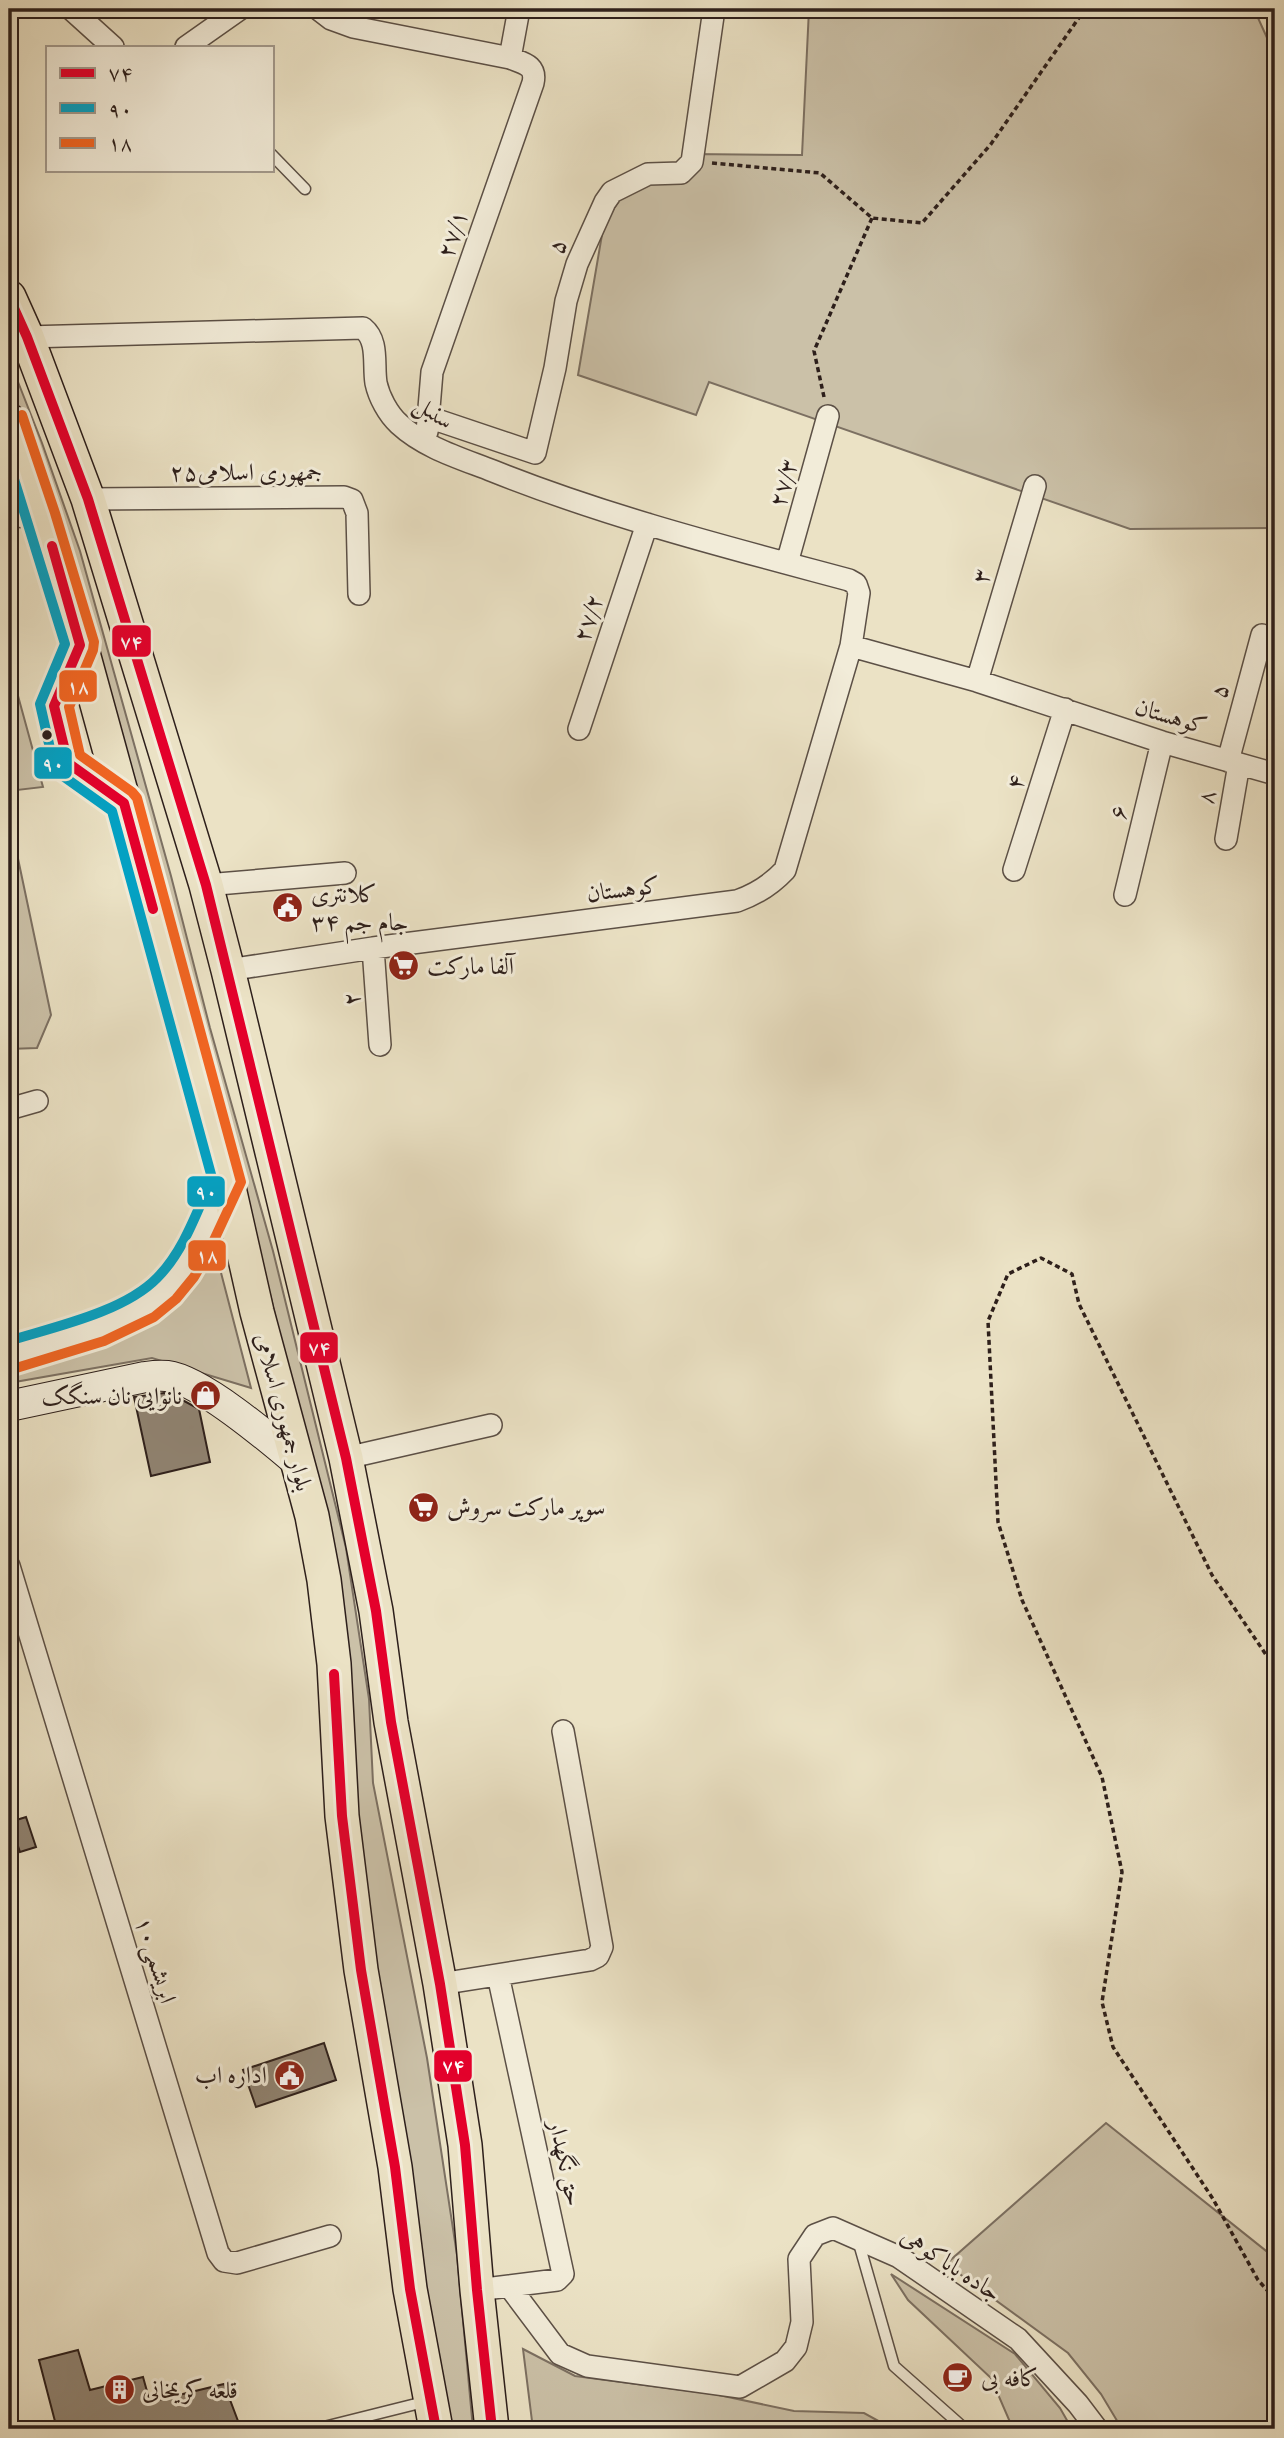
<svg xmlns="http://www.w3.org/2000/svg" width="1284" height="2438" font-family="'IM FELL Great Primer',Amiri,serif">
<rect width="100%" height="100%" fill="#ebe2c5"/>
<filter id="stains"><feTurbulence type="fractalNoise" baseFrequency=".00286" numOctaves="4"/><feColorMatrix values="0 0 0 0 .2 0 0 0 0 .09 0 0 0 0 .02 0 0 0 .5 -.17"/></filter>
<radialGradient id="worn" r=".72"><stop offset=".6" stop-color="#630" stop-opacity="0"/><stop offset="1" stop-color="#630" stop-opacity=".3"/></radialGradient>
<path fill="#cbc1a8" stroke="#7c7062" stroke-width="2" d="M809 9H1254L1268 40 1275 44V528L1130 529 709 382 696 415 578 375 604 223 627 189 682 176 692 154 802 155Z
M9 359 42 443 80 551 171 876 210 1028 273 1251 346 1548 369 1699 373 1783 427 2058 457 2255 473 2429H451L397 2117 294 1397 271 1298 234 1165 24 426 9 385Z
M9 663 43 787 9 791Z
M9 816 51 1015 37 1048 9 1049Z
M213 1242 251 1388 152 1358 9 1383V1365L90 1344Z
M1106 2123 1275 2258V2429H1122L1101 2394 1068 2353 946 2264Z
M891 2274 1015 2354 1060 2408 1072 2429H1013L991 2378 908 2300Z
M523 2349 575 2376 714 2394 794 2411 864 2413 893 2429H533Z"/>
<path fill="#908473" stroke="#2d1f1b" stroke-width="2" d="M164 1393 175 1396 199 1409 210 1462 151 1476 134 1397Z
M26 1817 36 1847 20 1852 10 1822Z
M324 2043 336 2080 256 2107 243 2070Z
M78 2350 90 2390 143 2377 150 2402 224 2384 241 2429H57L39 2360Z"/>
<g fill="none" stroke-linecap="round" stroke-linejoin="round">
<defs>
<path id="lane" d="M271 154 305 189
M75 657 54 706 68 763 112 795
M858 2240 894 2366 965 2429
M316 2429 428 2401"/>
<path id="street" d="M71 9 113 47
M318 9 331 19 353 27 510 58C523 63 537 65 533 83L432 372 427 432
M186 47 240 9
M510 58 519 9
M27 337 363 328C379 341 373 364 376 383 379 397 388 414 399 424 425 448 460 458 493 471 608 517 730 548 849 580L856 584 859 593 851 646 785 870C771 885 757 894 737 901L373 948 228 970
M428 417 535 453 555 368 566 301 577 264 605 202 612 192 648 174 681 173 692 162 714 9
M88 499 344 497 352 500 357 513 359 594
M9 516 42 517
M787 563 828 416
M851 646 977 681 1162 742 1275 774
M977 681 1035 486
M579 729 647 524
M1228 761 1262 635
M1226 839 1239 764
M1014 870 1065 709
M206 885 345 873
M1125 895 1162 742
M373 948 380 1045
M9 1109 37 1101
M346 1458 491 1425
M9 1566 218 2253 224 2261 237 2263 330 2236
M440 1984 590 1960 598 1956 602 1947 563 1731
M509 2286 560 2354 587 2366 740 2387 785 2361 796 2347 802 2322 799 2259 815 2235 833 2228 899 2257 1018 2339 1078 2404 1097 2429
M477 2290 557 2280 563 2274 498 1975"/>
<path id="secondary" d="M9 1356C70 1339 146 1323 184 1267 202 1240 213 1208 227 1179
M9 1406 145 1377C152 1376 159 1375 167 1376 201 1380 270 1439 297 1462"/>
<path id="primary" d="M9 297 27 337 88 499 206 885 228 970 346 1458 376 1611 391 1722 440 1984 465 2145 477 2290 492 2429
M9 420 66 591 227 1179 257 1312 312 1516 324 1580 334 1664 342 1816 361 1970 395 2167 410 2289 436 2429"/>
</defs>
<use href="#lane" stroke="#5c5046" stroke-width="13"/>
<use href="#street" stroke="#5c5046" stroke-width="24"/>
<use href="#secondary" stroke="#2d1f1b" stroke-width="32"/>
<use href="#primary" stroke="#2d1f1b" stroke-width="36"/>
<path stroke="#2d1f1b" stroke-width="3.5" stroke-dasharray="5 3.5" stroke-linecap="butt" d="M712 163 820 173 872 218 922 223 991 144 1085 9
M824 397 814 351 872 218
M1275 1668 1212 1575 1079 1304 1072 1274 1041 1258 1008 1274 988 1321 998 1522 1022 1600 1102 1777 1122 1872 1102 2002 1113 2047 1213 2199 1258 2280 1275 2299"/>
<use href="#lane" stroke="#f2ecd9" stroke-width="10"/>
<use href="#street" stroke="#f2ecd9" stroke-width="21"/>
<use href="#secondary" stroke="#f2ecd9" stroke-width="30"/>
<use href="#primary" stroke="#ebe2c5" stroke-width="33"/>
<defs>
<path id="bus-1" d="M9 297 27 337 88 499 206 885 346 1458 376 1611 391 1722 440 1984 465 2145 477 2290 492 2429
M52 546 80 645 54 706 68 763 124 803 153 909
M334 1674 342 1816 361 1970 395 2167 410 2289 436 2429"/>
<path id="bus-2" d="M9 463 65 644 40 704 54 766 60 774 112 811 212 1178C197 1211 184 1251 157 1278 124 1312 54 1327 9 1341"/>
<path id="bus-3" d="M13 1369 104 1341 154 1317 176 1299 194 1277 208 1253 241 1182 137 798 132 792 80 755 69 707 93 650 94 642 55 513 22 415"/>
</defs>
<use href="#bus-1" stroke="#f2ecd9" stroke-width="16"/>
<use href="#bus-2" stroke="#f2ecd9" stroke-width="16"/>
<use href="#bus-3" stroke="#f2ecd9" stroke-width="16"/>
<use href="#bus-1" stroke="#e4002b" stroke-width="10"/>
<use href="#bus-2" stroke="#02a2c5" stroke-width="10"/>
<use href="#bus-3" stroke="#f26522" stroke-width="10"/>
</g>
<defs>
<symbol id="civic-disc" viewBox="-11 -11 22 22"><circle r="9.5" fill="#8f2418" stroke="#f2ecd9"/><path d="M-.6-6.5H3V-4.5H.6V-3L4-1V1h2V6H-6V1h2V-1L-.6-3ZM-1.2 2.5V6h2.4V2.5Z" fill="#fff"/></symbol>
<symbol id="supermarket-disc" viewBox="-11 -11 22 22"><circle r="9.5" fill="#8f2418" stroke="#f2ecd9"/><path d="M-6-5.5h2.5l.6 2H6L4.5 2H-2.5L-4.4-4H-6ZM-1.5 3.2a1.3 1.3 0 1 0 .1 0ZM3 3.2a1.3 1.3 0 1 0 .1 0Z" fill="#fff"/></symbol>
<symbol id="shop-disc" viewBox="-11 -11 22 22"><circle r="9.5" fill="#8f2418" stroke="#f2ecd9"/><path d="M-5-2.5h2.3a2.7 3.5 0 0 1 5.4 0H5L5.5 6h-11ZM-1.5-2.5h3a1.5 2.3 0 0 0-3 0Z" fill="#fff"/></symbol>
<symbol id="cafe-disc" viewBox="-11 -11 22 22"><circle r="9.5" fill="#8f2418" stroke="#f2ecd9"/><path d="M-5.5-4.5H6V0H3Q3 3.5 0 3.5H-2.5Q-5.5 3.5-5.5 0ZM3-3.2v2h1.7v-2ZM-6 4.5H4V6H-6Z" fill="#fff"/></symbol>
<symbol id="building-disc" viewBox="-11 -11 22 22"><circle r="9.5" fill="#8f2418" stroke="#f2ecd9"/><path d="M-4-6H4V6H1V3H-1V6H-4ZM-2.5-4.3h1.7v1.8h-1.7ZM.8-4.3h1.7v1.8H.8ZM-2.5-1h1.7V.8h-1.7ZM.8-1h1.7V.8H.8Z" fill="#fff"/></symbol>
</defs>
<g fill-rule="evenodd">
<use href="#civic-disc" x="270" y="890" width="35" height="35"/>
<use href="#supermarket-disc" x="386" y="948" width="35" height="35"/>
<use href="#shop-disc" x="188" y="1378" width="35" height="35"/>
<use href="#supermarket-disc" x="406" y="1490" width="35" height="35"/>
<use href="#civic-disc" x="272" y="2058" width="35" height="35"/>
<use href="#cafe-disc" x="940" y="2360" width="35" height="35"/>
<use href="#building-disc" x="102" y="2372" width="35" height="35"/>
</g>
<circle fill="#2d1f1b" stroke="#f2ecd9" stroke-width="2.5" cx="47" cy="735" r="6"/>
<g text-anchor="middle" stroke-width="6" stroke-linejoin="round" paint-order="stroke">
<g font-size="24" fill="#2d1f1b" stroke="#f2ecd9">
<text transform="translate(452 234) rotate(-71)" y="8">۲۷/۱</text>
<text transform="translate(557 246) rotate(-68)" y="8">۵</text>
<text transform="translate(434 412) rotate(34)" y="8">سنبل</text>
<text x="246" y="480">جمهوری اسلامی۲۵</text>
<text transform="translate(783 483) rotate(-74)" y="8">۲۷/۳</text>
<text transform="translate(981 576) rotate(-74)" y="8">۳</text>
<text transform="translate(588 618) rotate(-72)" y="8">۲۷/۲</text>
<text transform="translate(1219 691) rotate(-75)" y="8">۵</text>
<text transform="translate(1171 716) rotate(17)" y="8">کوهستان</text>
<text transform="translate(1015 782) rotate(-72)" y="8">۴</text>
<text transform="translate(1206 797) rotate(-80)" y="8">۸</text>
<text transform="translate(1118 812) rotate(-77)" y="8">۶</text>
<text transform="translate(623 889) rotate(-7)" y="8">کوهستان</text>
<text transform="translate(351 999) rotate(-94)" y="8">۲</text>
<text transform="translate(284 1412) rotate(75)" y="8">بلوار جمهوری اسلامی</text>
<text transform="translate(156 1960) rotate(73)" y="8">ابریشمی۱۰</text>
<text transform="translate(566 2163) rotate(78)" y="8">حق نگهدار</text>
<text transform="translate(951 2264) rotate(33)" y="8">جاده باباکوهی</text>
</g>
<g font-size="24" fill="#2d1f1b" stroke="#f2ecd9" text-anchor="start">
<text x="311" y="902">کلانتری<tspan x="311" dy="28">۳۴ جام جم</tspan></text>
<text x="427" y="974">آلفا مارکت</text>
<text x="182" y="1404" text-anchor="end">نانوایی نان سنگک</text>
<text x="447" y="1515">سوپر مارکت سروش</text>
<text x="267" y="2083" text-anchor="end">اداره اب</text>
<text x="981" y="2386">کافه بی</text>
<text x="142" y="2398">قلعه کریمخانی</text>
</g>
</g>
<g stroke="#f2ecd9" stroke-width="2.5">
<rect x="111" y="624" width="41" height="34" rx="7" fill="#e4002b"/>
<rect x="58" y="669" width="40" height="34" rx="7" fill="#f26522"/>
<rect x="33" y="746" width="40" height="34" rx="7" fill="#02a2c5"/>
<rect x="186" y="1175" width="40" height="33" rx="7" fill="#02a2c5"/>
<rect x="187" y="1239" width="40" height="33" rx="7" fill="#f26522"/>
<rect x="299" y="1331" width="40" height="33" rx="7" fill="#e4002b"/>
<rect x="433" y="2049" width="40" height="34" rx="7" fill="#e4002b"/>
</g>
<g font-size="19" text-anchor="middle" font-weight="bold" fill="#fff">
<text x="131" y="648">۷۴</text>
<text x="78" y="693">۱۸</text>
<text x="53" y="770">۹۰</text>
<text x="206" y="1198">۹۰</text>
<text x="207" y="1262">۱۸</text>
<text x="319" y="1354">۷۴</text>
<text x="453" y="2072">۷۴</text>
</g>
<rect width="1284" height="2438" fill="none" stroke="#ebe2c5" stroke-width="35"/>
<rect x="10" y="10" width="1263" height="2417" fill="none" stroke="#2d1f1b" stroke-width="3.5"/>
<rect x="18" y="18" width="1249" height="2403" fill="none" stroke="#2d1f1b" stroke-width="2"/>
<rect x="46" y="46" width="228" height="126" fill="#f2ecd9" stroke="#a39a8d" stroke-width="2"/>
<rect x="60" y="68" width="35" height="10" fill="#e4002b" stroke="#a39a8d" stroke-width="2"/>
<text x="108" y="80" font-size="21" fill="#2d1f1b">۷۴</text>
<rect x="60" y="103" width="35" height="10" fill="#02a2c5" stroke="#a39a8d" stroke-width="2"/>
<text x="108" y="116" font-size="21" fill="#2d1f1b">۹۰</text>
<rect x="60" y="138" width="35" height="10" fill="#f26522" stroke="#a39a8d" stroke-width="2"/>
<text x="108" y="150" font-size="21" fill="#2d1f1b">۱۸</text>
<rect width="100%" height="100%" filter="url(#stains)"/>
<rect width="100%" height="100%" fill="url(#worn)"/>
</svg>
